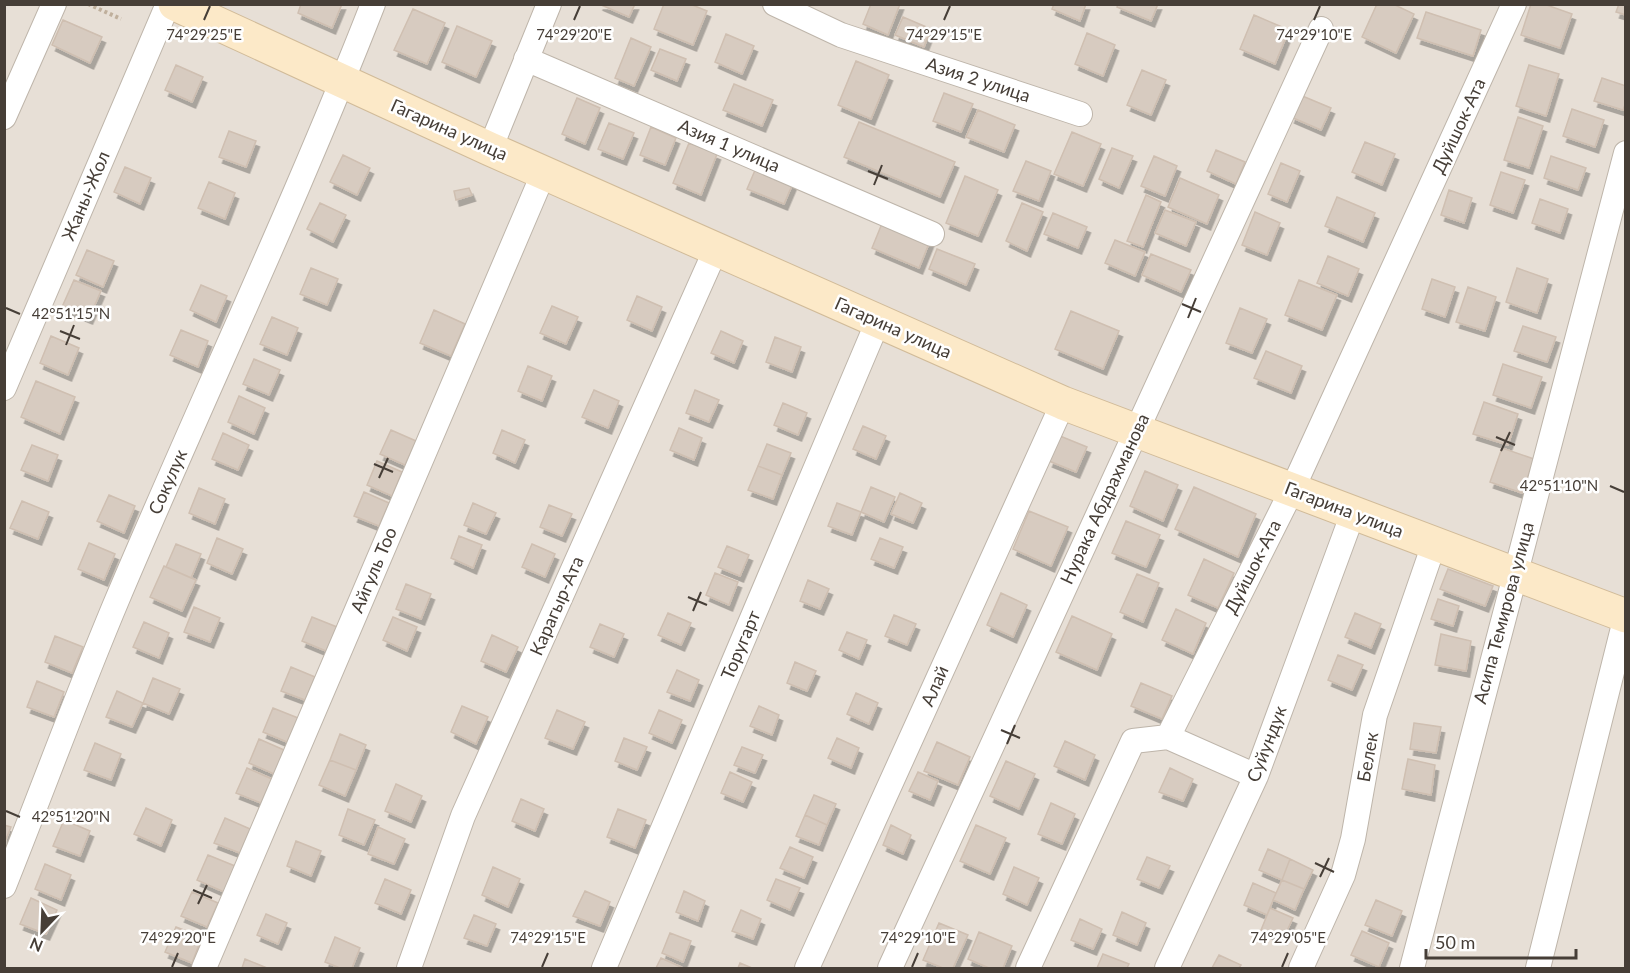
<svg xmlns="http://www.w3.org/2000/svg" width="1630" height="973" font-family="Lato,sans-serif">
<defs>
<filter id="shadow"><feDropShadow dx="3.5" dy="6" stdDeviation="0" flood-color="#0004"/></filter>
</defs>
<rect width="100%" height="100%" fill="#f3eee8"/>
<path fill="#e7dfd6" d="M5 5H1625V968H5Z"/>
<path fill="#d7cbc0" stroke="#cfbfb1" stroke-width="1.5" filter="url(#shadow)" d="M301 4H342L332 28 298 13Z
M599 4H635L629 17Z
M664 4H690L707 11 693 45 654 29Z
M871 4H900L888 35 863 24Z
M1054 4H1086L1080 21 1052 9Z
M1118 4H1158L1151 21 1117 7Z
M1377 4H1393L1414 14 1396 53 1362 37Z
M1531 4H1544L1572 14 1560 48 1521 35Z
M1619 4H1626V15L1616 12Z
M413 9 445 23 427 64 394 50Z
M1426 12 1481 30 1473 56 1417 38Z
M1254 15 1289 30 1275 64 1240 49Z
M903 17 931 29 924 47 895 35Z
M63 20 102 37 90 63 52 45Z
M457 26 492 41 476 77 442 62Z
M1087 33 1115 45 1103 76 1075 64Z
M726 34 754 46 742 74 715 62Z
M631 38 651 47 634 86 615 78Z
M660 49 686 59 677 81 651 70Z
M856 61 889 75 871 119 838 105Z
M176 65 203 77 192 102 165 90Z
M1529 65 1559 74 1546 116 1516 106Z
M1142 70 1166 80 1151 115 1127 105Z
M1602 78 1626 86V102L1623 110 1594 101Z
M734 84 773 100 762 126 723 110Z
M944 93 973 104 961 132 933 121Z
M1300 95 1331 108 1321 130 1291 117Z
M577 98 600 108 585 144 562 134Z
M1572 109 1604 120 1595 147 1563 136Z
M978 110 1015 125 1004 152 966 137Z
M1518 117 1543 126 1529 168 1504 160Z
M859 122 955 162 940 197 844 157Z
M609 123 634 133 623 159 598 149Z
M651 127 676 138 665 165 640 155Z
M229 131 256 141 246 167 219 157Z
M1072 132 1101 144 1083 186 1054 174Z
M1365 142 1395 154 1382 185 1352 172Z
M689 143 717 154 701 195 673 183Z
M1112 148 1133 156 1119 188 1099 179Z
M1216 150 1245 162 1236 184 1207 171Z
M343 155 370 168 357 195 330 182Z
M1154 156 1177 166 1165 196 1141 186Z
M1551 156 1586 168 1578 190 1544 178Z
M1026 161 1051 171 1039 201 1013 191Z
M1281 163 1300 171 1287 202 1268 194Z
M125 167 151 178 140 204 114 192Z
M756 168 793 183 784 204 747 189Z
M1501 172 1525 180 1513 213 1490 205Z
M965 176 998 190 978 236 946 223Z
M1180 178 1219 195 1207 224 1168 207Z
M209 182 235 193 225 219 198 208Z
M469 188 472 195 456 200 454 191Z
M1449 190 1472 198 1464 223 1441 215Z
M1146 195 1161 202 1143 247 1127 241Z
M1337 197 1375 213 1363 242 1325 226Z
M1540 199 1568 209 1560 233 1532 223Z
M320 203 346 215 333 242 307 229Z
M1022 203 1043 212 1027 251 1006 241Z
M1165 210 1196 222 1186 246 1155 233Z
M1255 212 1280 223 1267 255 1242 245Z
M1053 213 1087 227 1078 248 1044 234Z
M883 221 930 241 919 268 872 248Z
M1115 240 1145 252 1135 276 1105 263Z
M937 249 975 264 966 285 929 269Z
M87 250 114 261 103 287 76 275Z
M1151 254 1191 270 1181 292 1142 275Z
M1328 256 1359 269 1348 296 1317 283Z
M311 268 338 279 327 305 300 294Z
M1517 268 1548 279 1537 313 1506 302Z
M1432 279 1455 287 1445 317 1422 309Z
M74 280 101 291 89 318 62 307Z
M1299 280 1337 295 1322 330 1285 315Z
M201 285 227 296 216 322 190 310Z
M1468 287 1496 297 1485 331 1456 322Z
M637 296 662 307 652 331 627 320Z
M552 306 578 317 566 344 540 333Z
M1240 308 1267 319 1252 353 1226 343Z
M434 310 465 324 451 356 420 343Z
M1071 311 1119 331 1103 369 1055 349Z
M272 317 298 328 287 355 260 344Z
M1523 326 1556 337 1547 362 1514 351Z
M181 330 208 341 198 367 170 355Z
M721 331 743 341 734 363 711 353Z
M51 336 79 348 68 375 40 363Z
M775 337 801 347 792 372 766 362Z
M1266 351 1302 366 1291 393 1254 378Z
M254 359 280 370 269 395 243 384Z
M1503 364 1542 377 1531 408 1493 395Z
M528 366 552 376 542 401 518 391Z
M36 381 75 397 60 434 21 417Z
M594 390 619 401 608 428 582 417Z
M695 390 719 400 709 422 686 413Z
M239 396 265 408 254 434 228 422Z
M1484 402 1518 414 1508 445 1473 434Z
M783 403 807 413 798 435 774 425Z
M863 426 886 436 876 459 853 449Z
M679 428 702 438 694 460 670 450Z
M391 430 416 441 405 465 380 454Z
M502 430 525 440 515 463 493 453Z
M223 433 249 445 238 470 212 459Z
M1060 436 1087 447 1076 472 1049 461Z
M767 444 791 453 782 475 758 466Z
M32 445 58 455 48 481 21 470Z
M1502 448 1534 459 1522 493 1490 482Z
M377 461 402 472 392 496 367 485Z
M758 466 782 475 773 499 748 490Z
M1145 471 1178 485 1163 521 1130 506Z
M871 487 895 497 884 522 861 512Z
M1194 487 1256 514 1238 557 1175 529Z
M199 488 225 499 215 524 189 513Z
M364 492 389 503 379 526 354 516Z
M900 493 922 503 913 523 891 514Z
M109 495 135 506 124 533 97 521Z
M22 501 49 512 38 539 10 528Z
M473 503 496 513 486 534 464 525Z
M837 503 861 512 852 535 828 526Z
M549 505 572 514 562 536 540 527Z
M1029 511 1068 527 1051 566 1013 549Z
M1126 521 1160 535 1146 567 1112 553Z
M459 536 482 545 473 568 451 558Z
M217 538 243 549 232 574 207 563Z
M880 538 903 547 894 568 871 559Z
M89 543 115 554 104 580 78 569Z
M176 544 201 554 191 578 166 567Z
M532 544 555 554 545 577 522 567Z
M727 546 749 555 740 576 718 567Z
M1204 559 1234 573 1218 608 1188 595Z
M164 566 196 580 182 611 150 597Z
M1448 569 1493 586 1485 606 1440 589Z
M715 573 738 582 729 605 706 595Z
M1137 574 1159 583 1143 622 1120 612Z
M808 580 829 589 820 609 800 601Z
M406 584 431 594 421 619 396 609Z
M1001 593 1027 605 1013 637 987 625Z
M1438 599 1459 606 1453 626 1431 619Z
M194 607 220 618 210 642 184 632Z
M1176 609 1206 623 1193 654 1162 640Z
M668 613 691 623 681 645 658 635Z
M1355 613 1381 624 1371 648 1345 637Z
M894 615 916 624 907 645 885 636Z
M1072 616 1112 634 1097 670 1056 652Z
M312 617 337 627 326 651 302 641Z
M393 617 417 627 407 651 383 640Z
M144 622 169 633 159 658 133 647Z
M600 624 624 634 614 657 590 647Z
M847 632 867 640 859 659 839 650Z
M1441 634 1471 641 1466 671 1435 665Z
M492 635 518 647 506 672 481 661Z
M55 636 83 647 72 673 45 662Z
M1338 655 1363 665 1352 690 1328 680Z
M795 662 816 671 807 691 787 683Z
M291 667 315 677 305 700 281 691Z
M677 670 699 680 690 701 667 692Z
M153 678 180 689 169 714 143 703Z
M37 681 64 692 54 717 27 707Z
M1141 683 1172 696 1162 719 1131 706Z
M117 691 143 703 132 727 106 717Z
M856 693 878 703 869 724 847 714Z
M462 706 488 717 476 744 451 732Z
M759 706 779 715 772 735 750 726Z
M273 708 298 718 287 742 263 732Z
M557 710 585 722 573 749 545 738Z
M659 710 682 720 672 743 649 733Z
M1414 723 1441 727 1436 753 1410 749Z
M340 734 366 745 356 770 330 760Z
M624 738 647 747 637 770 615 761Z
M837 738 859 748 851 768 828 758Z
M259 739 284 750 274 774 249 763Z
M1065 741 1095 755 1085 780 1054 766Z
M937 742 970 757 958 785 924 771Z
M95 743 121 754 111 780 84 770Z
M742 747 763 755 755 773 734 765Z
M1408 759 1435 765 1431 795 1402 789Z
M330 760 356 770 345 796 319 785Z
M1006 761 1035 774 1019 809 990 796Z
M247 768 272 779 261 803 236 793Z
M1170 768 1193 779 1183 801 1159 792Z
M730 772 752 782 743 802 721 793Z
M918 772 938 781 930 800 909 791Z
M396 784 422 796 411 822 385 811Z
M814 795 836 804 827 825 805 815Z
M521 799 544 809 535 831 512 821Z
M1051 803 1075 814 1062 844 1038 834Z
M146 808 172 820 161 846 134 834Z
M348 809 375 820 364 845 339 835Z
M618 809 646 820 635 848 607 837Z
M805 815 827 825 819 845 796 836Z
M225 818 250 829 240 853 214 843Z
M64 820 90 831 80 856 53 846Z
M4 825 11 827 4 844Z
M891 825 911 835 903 854 883 845Z
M976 825 1006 838 990 874 960 861Z
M378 827 405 839 394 864 368 854Z
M296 841 321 851 311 876 287 866Z
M790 847 813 857 804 878 780 868Z
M1268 849 1290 859 1282 880 1259 870Z
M208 855 235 866 224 892 197 880Z
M1147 857 1170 866 1159 888 1137 879Z
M1290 859 1313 870 1304 889 1282 880Z
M45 864 71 875 61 900 35 889Z
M493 867 520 879 508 907 482 895Z
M1014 867 1039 878 1027 905 1003 894Z
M385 879 411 890 401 914 375 903Z
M776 879 800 888 790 910 767 900Z
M1282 880 1304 889 1295 910 1273 900Z
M1253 883 1276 893 1267 915 1244 905Z
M585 891 610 902 600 926 573 916Z
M684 891 705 901 698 921 676 912Z
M192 892 218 903 207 927 181 916Z
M31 898 57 910 46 934 20 924Z
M1376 900 1402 911 1392 936 1365 925Z
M1270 908 1293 918 1283 939 1261 930Z
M741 910 761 919 753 939 732 931Z
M1122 912 1146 923 1137 945 1113 935Z
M266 914 287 923 278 944 257 935Z
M474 915 496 924 487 946 464 938Z
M1080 919 1102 929 1093 949 1071 940Z
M939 923 968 935 953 968H943L923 960Z
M176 927 202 937 192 963 165 952Z
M1362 931 1389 943 1379 967 1351 955Z
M979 932 1012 946 1003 968H989L968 959Z
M670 933 691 941 683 962 662 953Z
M335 937 360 948 352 968H340L325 962Z
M1103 954 1129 964 1127 968H1097Z
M1219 955 1241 965 1239 968H1212Z
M661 958 681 967 680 968H656Z
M245 959 267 968H242Z
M740 963 752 968H738Z"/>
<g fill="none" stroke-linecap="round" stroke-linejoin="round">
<defs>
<path id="minor" d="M775 4 841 35 1080 114
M526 59 932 234
M4 117 54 4
M490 149 549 4
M4 388 168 4
M1168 737 1256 776
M4 886C42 791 77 695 117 600 201 401 294 206 373 4
M204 968 544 172
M409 968 463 816 716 249
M604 968 878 321
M807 968 1063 403
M890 968 1321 29
M1028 968 1133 741 1168 737 1292 490 1514 4
M1167 968 1256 776 1353 513
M1301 968 1343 875 1353 839 1375 715 1434 544
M1412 968 1626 153
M1538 968 1626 616"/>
<path id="secondary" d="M175 4 490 149 1063 403 1626 616"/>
</defs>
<use href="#minor" stroke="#beb5aa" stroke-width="26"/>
<use href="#secondary" stroke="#d1bb99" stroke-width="35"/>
<path stroke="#bfaf9c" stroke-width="4" stroke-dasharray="3 3" stroke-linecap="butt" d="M88 4 121 19"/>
<use href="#minor" stroke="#fff" stroke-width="24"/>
<use href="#secondary" stroke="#fce9c8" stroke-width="33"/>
</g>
<path fill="none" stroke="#463e37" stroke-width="2" d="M204 20 210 6M574 20 580 6M944 20 950 6M1314 20 1320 6M868 171 888 179M874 185 882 165M1182 304 1201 312M6 308 20 314M1188 318 1196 298M60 331 80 339M66 345 74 325M1496 437 1515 445M1501 451 1510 432M374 464 393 472M379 478 388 458M1610 486 1624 492M688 597 707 605M693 611 701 592M1001 730 1020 738M1007 744 1015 725M6 811 20 817M1315 863 1334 872M1320 877 1329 858M193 890 212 898M198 904 207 885M172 967 178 953M542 967 548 953M912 967 918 953M1282 967 1288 953"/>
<g text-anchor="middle" stroke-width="5" stroke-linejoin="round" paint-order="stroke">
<g font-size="18" fill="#463e37" stroke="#fff">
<text transform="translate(978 80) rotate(18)" y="6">Азия 2 улица</text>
<text transform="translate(1459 126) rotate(-65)" y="6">Дуйшок-Ата</text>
<text transform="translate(449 130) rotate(24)" y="6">Гагарина улица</text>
<text transform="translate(729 146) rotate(23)" y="6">Азия 1 улица</text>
<text transform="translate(86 196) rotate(-67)" y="6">Жаны-Жол</text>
<text transform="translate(893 328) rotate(24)" y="6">Гагарина улица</text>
<text transform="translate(168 482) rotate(-66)" y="6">Сокулук</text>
<text transform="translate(1105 499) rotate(-65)" y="6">Нурака Абдрахманова</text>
<text transform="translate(1344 510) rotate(21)" y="6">Гагарина улица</text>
<text transform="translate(1253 567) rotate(-63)" y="6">Дуйшок-Ата</text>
<text transform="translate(374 570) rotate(-67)" y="6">Айгуль Тоо</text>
<text transform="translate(557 606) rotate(-66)" y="6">Карагыр-Ата</text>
<text transform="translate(1504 613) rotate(-75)" y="6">Асипа Темирова улица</text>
<text transform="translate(741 645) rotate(-67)" y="6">Торугарт</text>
<text transform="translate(935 686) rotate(-66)" y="6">Алай</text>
<text transform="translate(1267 744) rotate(-69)" y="6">Суйундук</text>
<text transform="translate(1368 757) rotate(-80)" y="6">Белек</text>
</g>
</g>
<g font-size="15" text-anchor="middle" fill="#463e37" stroke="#fff" stroke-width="5" stroke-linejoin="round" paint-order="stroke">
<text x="204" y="40">74°29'25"E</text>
<text x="574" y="40">74°29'20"E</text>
<text x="944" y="40">74°29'15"E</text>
<text x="1314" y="40">74°29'10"E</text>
<text x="71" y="319">42°51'15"N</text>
<text x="1559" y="491">42°51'10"N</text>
<text x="71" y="822">42°51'20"N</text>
<text x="178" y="943">74°29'20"E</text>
<text x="548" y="943">74°29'15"E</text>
<text x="918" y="943">74°29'10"E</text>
<text x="1288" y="943">74°29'05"E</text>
</g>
<rect width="1630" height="973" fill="none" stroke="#463e37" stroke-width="12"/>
<g transform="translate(42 931) rotate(203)" stroke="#ffffff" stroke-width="4.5" paint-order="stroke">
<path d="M0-4.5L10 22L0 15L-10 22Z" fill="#463e37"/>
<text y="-9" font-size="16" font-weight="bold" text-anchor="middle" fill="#463e37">N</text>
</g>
<path d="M1426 949v9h150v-9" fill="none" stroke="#463e37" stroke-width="3"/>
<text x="1435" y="949" font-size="18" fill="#463e37" stroke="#ffffff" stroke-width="4.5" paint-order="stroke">50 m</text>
</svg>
